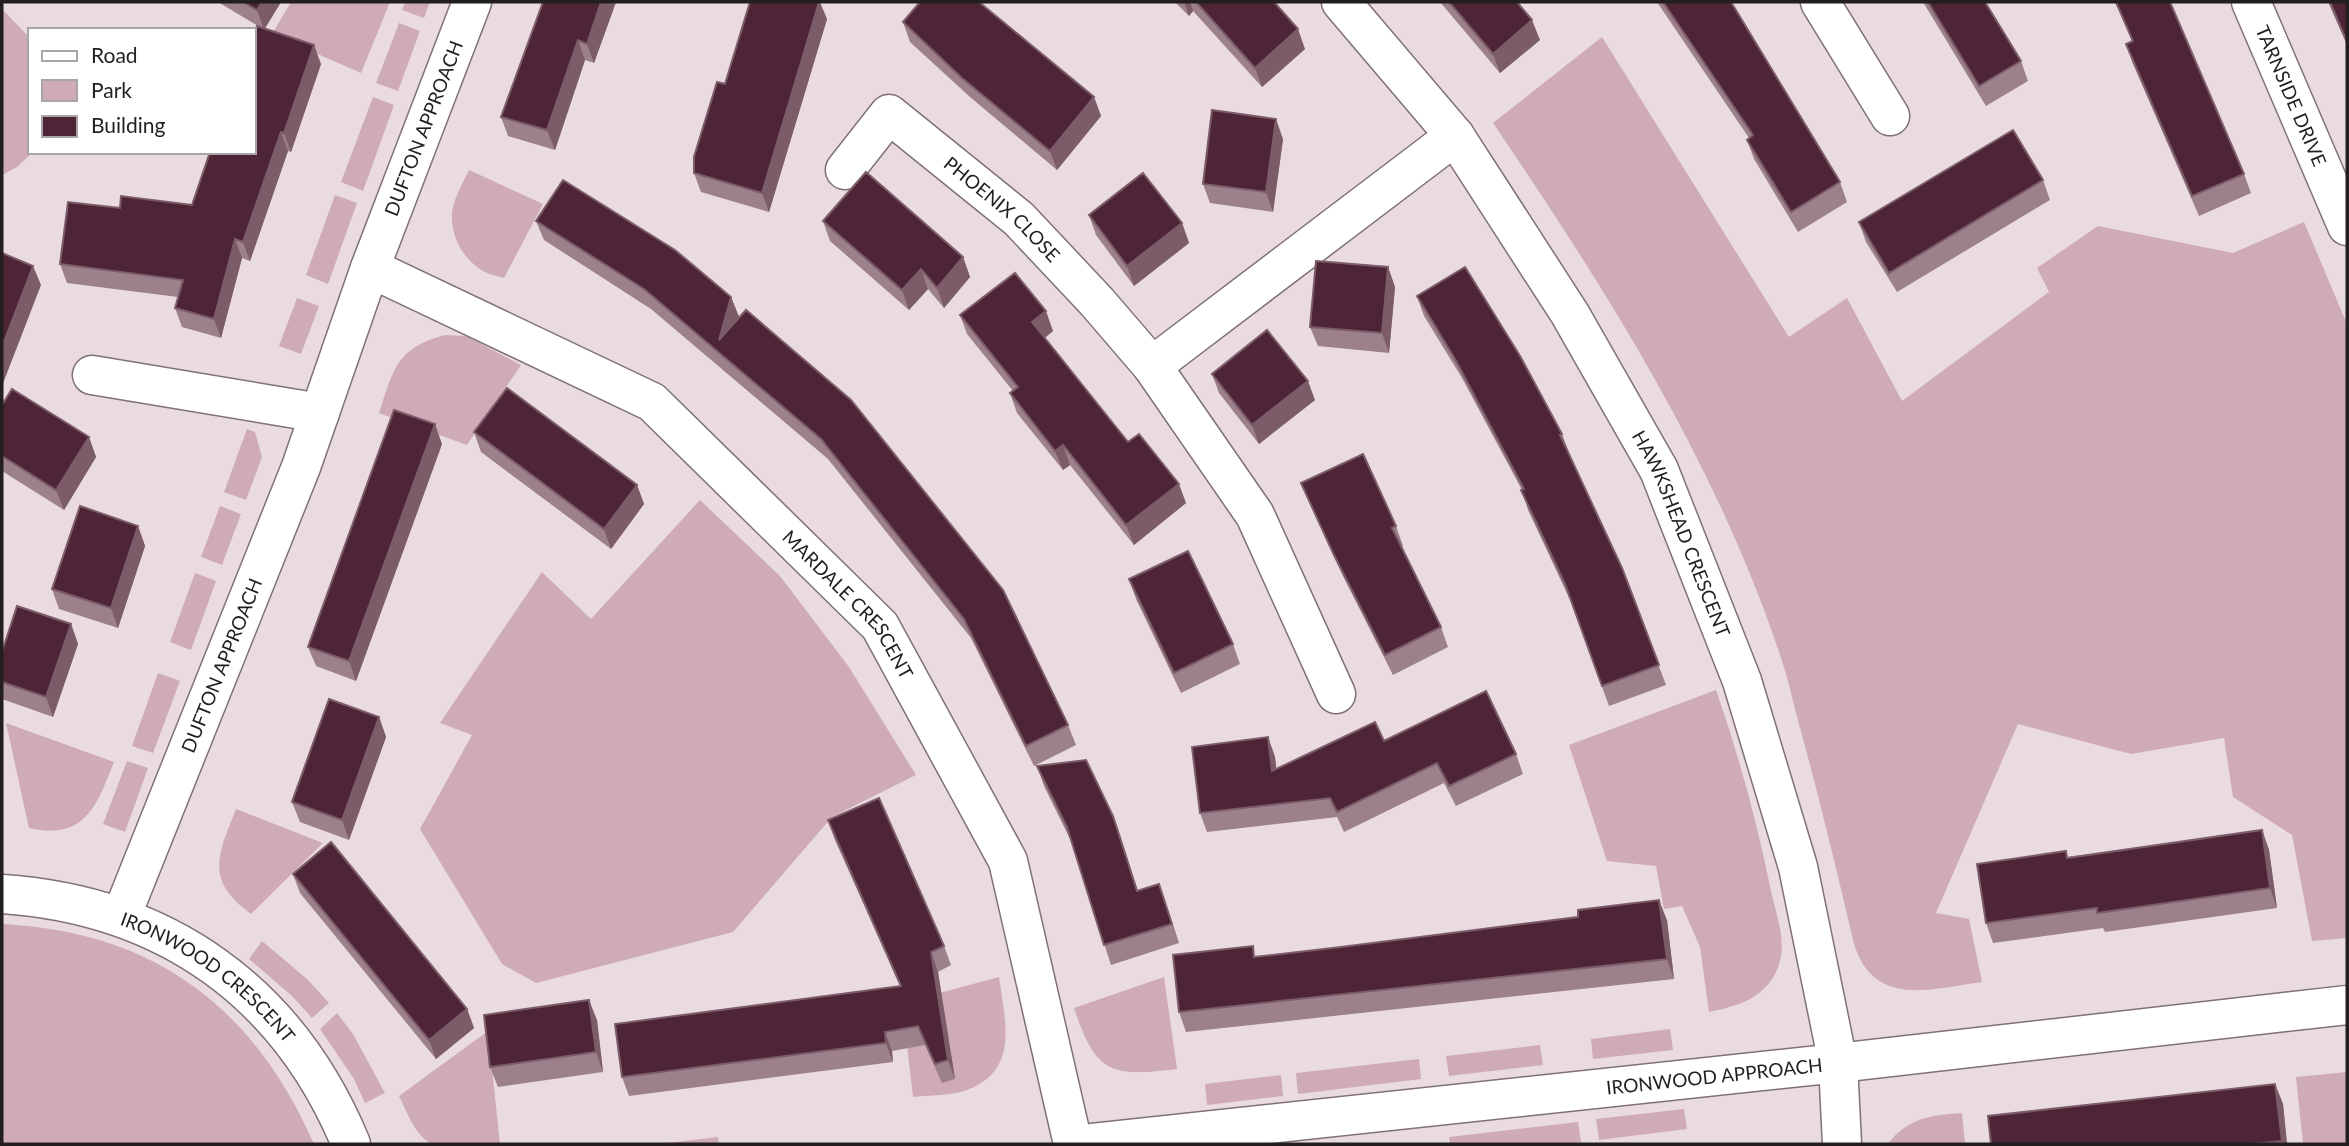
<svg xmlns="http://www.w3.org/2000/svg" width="2349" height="1146" font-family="Lato,sans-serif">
<rect width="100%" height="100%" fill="#eadbe0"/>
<path fill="#cfabb8" d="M291 2H390L361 73 272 34Z
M405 2H430L424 18 402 10Z
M2 9 30 38V152H33L17 167 2 175Z
M399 23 420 31 398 91 376 83Z
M1602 37 1789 337 1847 298 1902 401 2049 292 2037 268 2098 226 2233 253 2304 222 2347 324V938L2312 941 2292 835 2233 797 2224 738 2131 754 2018 724 1936 913 1969 919 1982 982C1930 989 1874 1008 1854 944 1837 872 1820 800 1800 728 1793 703 1788 677 1779 652 1715 461 1605 288 1493 123Z
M373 97 394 105 363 191 341 182Z
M469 170 543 204 504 278C498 276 490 275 483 271 460 258 445 226 455 200 459 190 464 180 469 170Z
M335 195 357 203 328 284 306 275Z
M297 298 319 306 301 354 279 346Z
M445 335 466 336 521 365 467 445 379 413C394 369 396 348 445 335Z
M247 429 255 432 262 457 246 500 224 492Z
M700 500 780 576 849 667 916 775 832 817 733 932 536 983 502 964 420 829 472 735 440 723 542 572 591 619Z
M220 506 241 514 222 565 201 557Z
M195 573 216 581 191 650 170 642Z
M158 673 180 681 153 753 132 746Z
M1716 690C1739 756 1757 822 1771 891 1776 914 1787 941 1779 964 1769 997 1739 1006 1709 1012L1700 947 1682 906 1664 909 1656 866 1607 861 1569 745Z
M6 723 114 762C97 805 85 841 29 828Z
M127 761 148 768 125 832 103 824Z
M236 809 323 843 251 914C204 880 218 855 236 809Z
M2 924C153 931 254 1007 314 1144H2Z
M262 941 307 979 329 1003 312 1018 292 996 249 959Z
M999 977C1005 1021 1020 1070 967 1090 951 1096 929 1095 913 1097L902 1003Z
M1164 977 1177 1069C1110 1077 1096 1074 1074 1008Z
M337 1013 353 1034 385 1093 365 1103 354 1079 320 1029Z
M1670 1029 1673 1050 1593 1059 1591 1039Z
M488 1031 500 1144H432C414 1135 408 1113 399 1096Z
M1540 1045 1543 1065 1449 1076 1446 1056Z
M1419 1059 1421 1079 1298 1094 1296 1073Z
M2347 1072V1144H2303L2296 1077Z
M1281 1075 1283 1096 1207 1105 1205 1084Z
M1684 1109 1687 1129 1599 1140 1596 1119Z
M1962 1113 1965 1144H1888C1907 1118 1932 1115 1962 1113Z
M1578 1122 1581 1142 1563 1144H1450L1449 1137Z
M718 1137 719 1144H659Z"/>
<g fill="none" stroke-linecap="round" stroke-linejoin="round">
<defs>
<g id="minor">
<path id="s1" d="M1341 2 1455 136 1570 314 1659 470 1742 681 1798 867 1838 1063 1842 1144"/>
<path d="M1820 2 1890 116"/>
<path id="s2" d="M2251 2 2347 226"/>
<path id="s3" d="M845 170 889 114 1019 219 1097 302 1152 366 1255 515 1336 694"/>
<path id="s4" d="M370 268 652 402 880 626 1008 861 1073 1144"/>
<path d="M1152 366 1455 136"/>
<path d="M92 375 320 413"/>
<path id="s5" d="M2 894C166 905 288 992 351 1144"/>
<path id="s6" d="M121 917 301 467 370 268 472 2"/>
<path id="s7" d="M1083 1144 1838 1063 2347 1005"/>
</g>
</defs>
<use href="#minor" stroke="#7f7176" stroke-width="41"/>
<use href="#minor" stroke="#fff" stroke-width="38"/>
</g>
<path fill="#9c808b" d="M218 2H281L265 28 321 64 291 152 288 151 250 261 242 258 221 338 182 327 175 308 178 297 67 283 60 264 120 208 192 205 258 26Z
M616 2 594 63 585 60 555 150 508 136 501 117Z
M1175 2H1274L1305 49 1262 87 1193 11 1189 16Z
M1440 2H1517L1540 40 1500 73Z
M1657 2H1731L1840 182 1847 202 1798 232 1754 159 1747 140 1749 138Z
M1923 2H1985L2021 61 2028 81 1986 106Z
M2115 2H2170L2244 174 2251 193 2199 216 2133 64 2126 44 2132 41Z
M2328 2H2347V45Z
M827 19 769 212 701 192 694 173Z
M903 22 1094 97 1101 116 1057 170 970 97 910 42Z
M1283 139 1273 212 1210 203 1203 184Z
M2043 180 2050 200 1897 292 1866 242 1859 222Z
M1089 215 1182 223 1189 243 1134 286 1096 235Z
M536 221 731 297 739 317 1068 725 1076 745 1034 766 971 638 828 459 651 309 544 240Z
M823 221 963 257 970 277 944 308 928 289 909 310 830 241Z
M1388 267 1395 287 1389 353 1318 346 1310 327Z
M1417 296 1562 434 1569 453 1622 568 1666 685 1609 706 1572 604 1528 510 1522 490 1462 378 1424 316Z
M960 315 1053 331 1045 337 1128 442 1186 503 1134 545 1070 465 1063 470 1017 413 1010 393 1013 391 967 334Z
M1212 374 1315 400 1259 444 1219 393Z
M2 405 89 437 96 457 64 510 2 471Z
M474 432 637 485 644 504 611 549 481 452Z
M442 444 356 681 316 666 308 647Z
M1301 483 1396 526 1403 546 1401 547 1441 627 1448 647 1393 675 1342 574 1309 502Z
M138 526 145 546 118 628 59 609 52 589Z
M1129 579 1233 644 1240 664 1181 693 1136 599Z
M71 624 78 644 53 717 2 699V652Z
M379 717 386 737 349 840 300 822 292 802Z
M1268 737 1275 757 1276 769 1384 741 1516 754 1523 774 1456 806 1444 783 1344 832 1337 817 1207 832 1200 813Z
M1037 766 1113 816 1138 891 1159 884 1179 943 1111 965 1071 841 1044 786Z
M828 820 944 946 951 965 938 972 955 1079 942 1083 925 1045 892 1051 893 1062 629 1096 622 1077 900 986 835 840Z
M2262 830 2269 850 2277 908 2105 932 2103 928 1993 943 1986 923 2068 857Z
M293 874 467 1009 474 1028 436 1059 300 893Z
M1667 920 1674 979 1186 1032 1179 1012 1257 956Z
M597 1020 603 1072 498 1087 490 1067Z
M2275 1084 2283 1104 2287 1144H1991Z"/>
<path fill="#7c5c69" d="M262 2H281L264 30 257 10Z
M601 2H616L594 63 587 44Z
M819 2H820L827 19 769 212 762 193Z
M1184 2H1190L1193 11 1189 16Z
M1532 20 1540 40 1500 73 1493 54Z
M1298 29 1305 49 1262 87 1255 68Z
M578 40 585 60 555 150 547 130Z
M314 45 321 64 291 152 284 133Z
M1094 97 1101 116 1057 170 1050 151Z
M1276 119 1283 139 1273 212 1266 192Z
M281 132 288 151 250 261 243 242Z
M1182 223 1189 243 1134 286 1127 266Z
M235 239 242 258 221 338 214 319Z
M963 257 970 277 944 308 937 288Z
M33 266 41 285 2 386V347Z
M1388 267 1395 287 1389 353 1382 333Z
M921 269 928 289 909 310 902 290Z
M731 297 739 317 726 360 719 340Z
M1046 311 1053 331 1040 342 1032 322Z
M1308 381 1315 400 1259 444 1252 425Z
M435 424 442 444 356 681 349 661Z
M89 437 96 457 64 510 56 490Z
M1063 445 1070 465 1063 470 1055 451Z
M1179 484 1186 503 1134 545 1126 525Z
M637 485 644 504 611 549 604 529Z
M138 526 145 546 118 628 111 608Z
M71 624 78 644 53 717 46 697Z
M379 717 386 737 349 840 342 820Z
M1268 737 1275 757 1279 791 1272 771Z
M1113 816 1120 835 1144 911 1137 891Z
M2262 830 2269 850 2277 908 2270 888Z
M1159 884 1166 904 1179 943 1172 924Z
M1659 900 1667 920 1674 979 1667 959Z
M931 952 938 972 955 1079 948 1060Z
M589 1000 597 1020 603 1072 596 1052Z
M467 1009 474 1028 436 1059 429 1040Z
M885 1032 892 1051 893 1062 886 1043Z
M2275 1084 2283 1104 2287 1144H2284L2282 1141Z"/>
<path fill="#4d2536" stroke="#7c5c69" stroke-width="2" d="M243 2H262L257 10Z
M543 2H601L587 44 578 40 547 130 501 117Z
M750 2H819L762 193 694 173V157L717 82 725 84Z
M920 2H979L1094 97 1050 151 962 78 903 22Z
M1196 2H1274L1298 29 1255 68Z
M1449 2H1517L1532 20 1493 54Z
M1663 2H1731L1840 182 1791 212 1747 140 1753 135Z
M1928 2H1985L2021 61 1979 86Z
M2116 2H2170L2244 174 2192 196 2126 44 2133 41Z
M2330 2H2347V42Z
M257 26 314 45 284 133 281 132 243 242 235 239 214 319 175 308 183 280 60 264 68 202 120 208 121 196 192 205 210 152H254V35Z
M1212 110 1276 119 1266 192 1203 184Z
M2013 130 2043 180 1889 273 1859 222Z
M866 172 963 257 937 288 921 269 902 290 823 221Z
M1143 173 1182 223 1127 266 1089 215Z
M563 180 675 250 731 297 719 340 746 310 851 400 1003 590 1068 725 1026 746 964 619 821 439 644 289 536 221Z
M2 253 33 266 2 347Z
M1316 261 1388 267 1382 333 1310 327Z
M1465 267 1520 356 1562 434 1560 435 1622 568 1659 665 1602 686 1565 584 1521 490 1524 489 1455 359 1417 296Z
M1015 273 1046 311 1032 322 1128 442 1139 434 1179 484 1126 525 1063 445 1055 451 1010 393 1018 387 960 315Z
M1267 330 1308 381 1252 425 1212 374Z
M507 388 637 485 604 529 474 432Z
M12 389 89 437 56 490 2 456V405Z
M394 410 435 424 349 661 308 647Z
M1363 454 1396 526 1392 528 1441 627 1385 655 1334 555 1301 483Z
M80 506 138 526 111 608 52 589Z
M1188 551 1233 644 1174 673 1129 579Z
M17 606 71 624 46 697 2 682V652Z
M1486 691 1516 754 1449 786 1437 763 1337 812 1330 798 1200 813 1192 747 1268 737 1272 771 1375 722 1384 741Z
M329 699 379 717 342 820 292 802Z
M1086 760 1113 816 1137 891 1159 884 1172 924 1104 945 1067 827 1037 766Z
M879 798 944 946 931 952 948 1060 935 1064 918 1026 885 1032 886 1043 622 1077 615 1024 901 986 828 820Z
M2262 830 2270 888 2097 913V908L1986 923 1977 864 2066 851 2067 858Z
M331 842 467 1009 429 1040 293 874Z
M1659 900 1667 959 1179 1012 1173 955 1253 946 1254 957 1341 947 1578 917V910Z
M589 1000 596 1052 490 1067 484 1015Z
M2275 1084 2282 1141 2253 1144H1991L1988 1116Z"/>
<g text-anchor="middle" stroke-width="7" stroke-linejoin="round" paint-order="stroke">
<g font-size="19" fill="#231e20" stroke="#fff">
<text dy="7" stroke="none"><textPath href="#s2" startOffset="102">TARNSIDE DRIVE</textPath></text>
<text dy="7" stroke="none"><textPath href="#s6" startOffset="845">DUFTON APPROACH</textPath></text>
<text dy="7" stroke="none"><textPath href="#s3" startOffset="219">PHOENIX CLOSE</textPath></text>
<text dy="7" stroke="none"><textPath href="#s1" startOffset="635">HAWKSHEAD CRESCENT</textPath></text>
<text dy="7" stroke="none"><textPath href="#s4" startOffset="595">MARDALE CRESCENT</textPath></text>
<text dy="7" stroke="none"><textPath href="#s6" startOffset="271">DUFTON APPROACH</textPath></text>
<text dy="7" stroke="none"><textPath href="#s5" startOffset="228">IRONWOOD CRESCENT</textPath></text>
<text dy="7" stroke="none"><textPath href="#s7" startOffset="635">IRONWOOD APPROACH</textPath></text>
</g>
</g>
<rect width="2349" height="1146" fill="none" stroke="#231e20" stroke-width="7"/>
<rect x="28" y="28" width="228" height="126" fill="#ffffff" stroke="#a7a5a6" stroke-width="2"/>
<rect x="42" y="51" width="35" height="10" fill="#ffffff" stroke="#a7a5a6" stroke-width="2"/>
<text x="91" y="63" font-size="21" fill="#231e20">Road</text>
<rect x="42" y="80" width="35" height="21" fill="#cfabb8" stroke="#a7a5a6" stroke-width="2"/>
<text x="91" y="98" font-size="21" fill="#231e20">Park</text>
<rect x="42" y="116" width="35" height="21" fill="#4d2536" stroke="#a7a5a6" stroke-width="2"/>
<text x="91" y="133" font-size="21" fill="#231e20">Building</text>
</svg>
